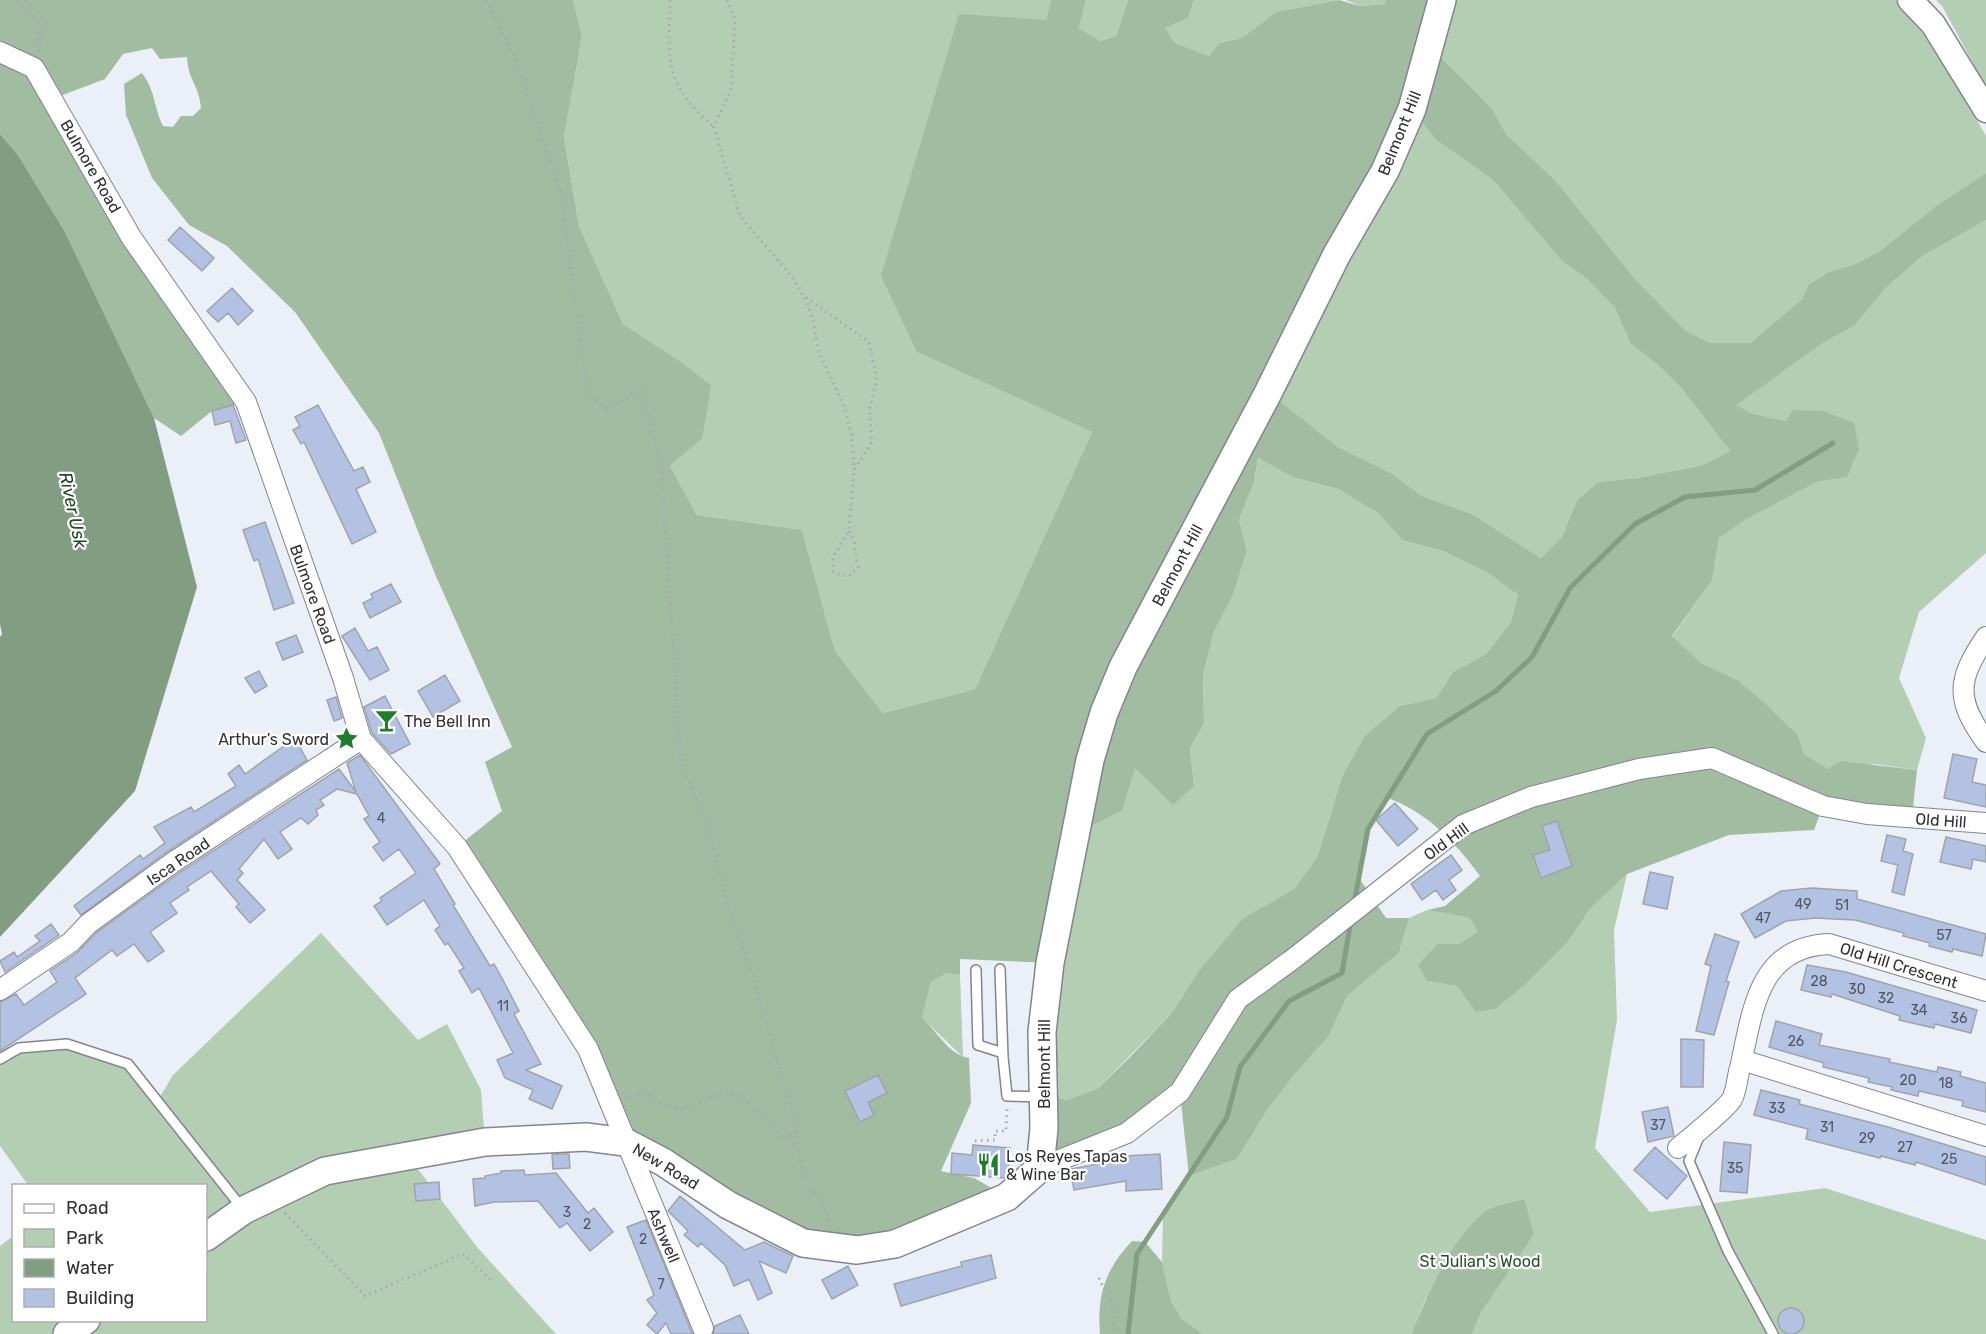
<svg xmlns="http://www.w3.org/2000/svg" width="1986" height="1334" font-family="Rubik,sans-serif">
<rect width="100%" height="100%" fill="#ebeff8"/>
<path fill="#b4ceb3" d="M573 0H1051L1046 20 917 352 1092 432 975 689 883 713 835 651 802 530 697 515 670 466 702 439 675 358 623 324 579 226 564 137 582 36Z
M1086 0H1128L1116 36 1100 41 1079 28Z
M1194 0H1339L1276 12 1242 38 1219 43 1209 56 1175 43 1164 28 1188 18Z
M1346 0H1386L1384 4 1360 6Z
M1450 0H1898L1926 30 1986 136V173L1937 205 1880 251 1855 264 1828 272 1808 285 1802 299 1751 344 1711 343 1686 331 1635 279 1556 181 1506 134 1493 110 1474 90 1436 53Z
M1936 0H1986V87L1942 6Z
M1418 117 1435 139 1493 180 1562 261 1587 279 1615 308 1630 343 1658 365 1682 389 1730 451 1703 465 1637 478 1598 482 1577 500 1562 537 1541 558 1472 514 1422 496 1391 473 1338 447 1268 393Z
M1986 220V553L1919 612 1899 678 1926 738 1917 770 1875 764 1828 769 1804 754 1798 735 1766 704 1738 680 1701 663 1672 637 1712 581 1719 538 1745 520 1818 480 1847 477 1786 421 1751 413 1735 405 1823 343 1854 326 1886 288 1921 257Z
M1258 458 1292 477 1338 489 1378 513 1402 540 1443 551 1488 573 1518 595 1511 622 1486 654 1453 672 1436 698 1400 706 1332 809 1317 857 1294 889 1243 918 1200 969 1171 1014 1097 1089 1066 1100 1045 1094 1075 828 1135 768 1194 786 1190 749 1204 723 1203 675 1214 630 1233 595 1247 551 1239 520 1254 482Z
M1627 874 1614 930 1617 1020 1595 1148 1650 1212 1825 1188 1986 1240V1334H1472L1481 1312 1426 1298 1411 1334H1203L1182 1319 1171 1301 1162 1262 1163 1214 1189 1176 1237 1159 1266 1112 1294 1075 1329 1036 1347 996 1399 953 1409 918 1427 910 1470 918 1479 932 1459 944H1438L1428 981 1457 986 1476 1011 1527 983 1568 942 1590 909Z
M321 933 418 1040 447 1024 481 1090 485 1142 408 1156 477 1247 556 1334H0V1246L13 1236 14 1320H206V1186L28 1185 0 1146V1059L19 1048 67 1044 128 1064 158 1100 173 1075Z
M947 973 960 975 963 1057 922 1018 931 982Z"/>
<path fill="#a1bca0" d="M0 0H573L582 36 564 137 579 226 623 324 675 358 711 385 702 439 670 466 697 515 802 530 835 651 883 713 975 689 1092 432 917 352 881 276 959 14 1046 20 1051 0H1086L1079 28 1100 41 1116 36 1128 0H1194L1188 18 1165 28 1175 43 1209 56 1219 43 1242 38 1276 12 1339 0 1360 6 1384 4 1386 0H1432L1403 105 1269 393 1338 447 1391 473 1422 496 1472 514 1541 558 1562 537 1577 500 1598 482 1637 478 1703 465 1730 451 1682 389 1658 365 1630 343 1615 308 1587 279 1562 261 1493 180 1435 139 1418 117 1436 53 1474 90 1493 110 1506 134 1556 181 1635 279 1686 331 1711 343H1751L1802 299 1808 285 1828 272 1855 264 1880 251 1937 205 1986 173V220L1921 257 1886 288 1854 326 1823 343 1736 405 1751 413 1786 421 1793 410 1823 411 1854 423 1859 449 1847 477 1818 481 1745 520 1719 538 1712 581 1672 636 1701 663 1738 680 1766 704 1798 735 1804 754 1828 769 1840 761 1917 770 1912 817 1823 806 1814 830 1729 835 1627 874 1590 909 1568 942 1527 983 1495 1009 1476 1012 1457 986 1427 981 1418 965 1438 944H1459L1478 932 1470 918 1427 910 1445 906 1480 876C1457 844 1425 810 1387 798L1368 829 1359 878 1386 918H1409L1399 953 1347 996 1329 1036 1294 1075 1266 1112 1237 1159 1189 1176 1180 1093 1127 1133 1040 1168 1045 1094 1066 1100 1097 1089 1129 1058 1171 1014 1200 969 1243 918 1294 889 1317 857 1343 775 1365 736 1400 706 1436 698 1453 672 1486 654 1511 622 1518 595 1488 573 1443 551 1402 540 1378 513 1338 489 1292 477 1258 458 1254 482 1239 520 1247 551 1233 595 1214 631 1203 675 1204 723 1190 749 1194 786 1173 805 1135 768 1122 810 1095 824 1075 829 1050 963 960 959V975L947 973 931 982 922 1018C936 1030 950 1056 969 1058L971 1103 941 1171 974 1178 1007 1197 931 1230 803 1243 625 1142 588 1049 457 847 502 811 485 762 512 747 435 574 379 433 295 312 227 246 189 225 152 178 126 115 124 84 142 73C156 92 153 105 163 126L173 127 181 116H193L201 108C199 84 188 81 187 57L160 59 152 48 123 54 105 79 52 99 246 402 212 411 181 436 154 418 65 232 18 155 0 134Z
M1524 1199 1534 1234 1481 1312 1472 1334H1411C1427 1297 1452 1236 1485 1212 1494 1205 1513 1203 1524 1199Z
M1132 1241 1145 1242 1162 1262 1171 1301 1182 1319 1203 1334H1100C1097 1294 1105 1270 1132 1241Z"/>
<path fill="#839d82" d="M0 134 18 155 65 232 154 418 197 587 135 791 0 937V637L2 634 0 624Z"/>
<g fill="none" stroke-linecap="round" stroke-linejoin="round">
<path stroke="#839d82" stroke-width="5" d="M1355 898 1368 829 1427 734 1496 691 1532 657 1570 588 1635 524 1685 497 1755 490 1833 443
M1128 1334 1137 1254 1227 1117 1240 1067 1289 1001 1342 973 1350 926"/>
</g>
<path fill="#b3c2e2" stroke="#9fa3aa" stroke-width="1.5" d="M180 227 214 258 202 271 168 240Z
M232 288 253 311 238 325 228 313 218 322 207 311Z
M233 405 246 440 236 443 230 421 215 425 212 411Z
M318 405 354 471 363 467 370 482 356 489 376 532 352 544 304 442 301 444 293 430 300 426 295 417Z
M265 522 294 603 274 610 258 559 254 561 243 530Z
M391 584 401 602 370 618 363 603 373 598 371 594Z
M355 628 368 651 377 647 389 670 370 680 342 636Z
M296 635 303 652 283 660 276 643Z
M259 671 267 686 255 693 245 678Z
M445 675 460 701 433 717 418 691Z
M385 696 410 744 391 754 372 733 364 707Z
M336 697 342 718 334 721 327 700Z
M295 738 307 760 165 853 81 915 74 906 140 855 143 859 165 843 154 827 191 807 194 812 236 786 228 774 239 765 245 774Z
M1953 754 1977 759 1972 782 1986 785V807L1944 798Z
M360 755 440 864 434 869 455 904 453 905 490 966 494 964 503 980 519 1011 514 1014 541 1064 526 1070 562 1086 552 1109 529 1099 533 1090 505 1078 497 1060 513 1053 479 988 472 993 459 971 464 968 448 943 445 945 435 930 440 926 424 900 387 925 374 906 382 901 380 898 416 873 399 849 383 861 373 847 380 842 364 819 369 816 357 794 337 789 320 800 324 805 316 810 318 815 308 824 301 818 280 832 292 849 278 859 264 839 239 869 243 873 237 880 265 910 250 923 236 907 239 904 211 871 187 887 189 890 170 903 177 913 150 932 164 951 148 962 134 944 117 956 112 950 75 978 86 994 0 1051V1002L16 994 24 1005 57 982 50 971 78 952 96 933 179 873 339 769 356 792 347 763Z
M1395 803 1418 829 1398 846 1376 820Z
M1557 821 1572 866 1541 878 1533 855 1550 850 1542 826Z
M1887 835 1906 839 1903 851 1913 854 1904 895 1892 892 1898 865 1881 861Z
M1946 837 1986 846V862L1973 859 1971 869 1940 862Z
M1451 855 1462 870 1449 880 1456 890 1443 900 1436 890 1422 900 1411 884Z
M1650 872 1673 877 1667 909 1643 904Z
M1812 888 1857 891V899L1986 934 1982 956 1953 949 1952 952 1929 946 1930 943 1903 936 1904 933 1855 920 1815 918 1786 921 1755 938 1741 914 1781 891Z
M51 924 59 935 5 972 0 961 14 952 17 957 40 941 35 936Z
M1715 934 1739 942 1726 981 1729 982 1714 1035 1696 1031 1711 966 1705 964Z
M1807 965 1846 972 1977 1010 1971 1033 1935 1024 1934 1028 1899 1020 1900 1016 1832 994 1831 997 1801 990Z
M1776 1021 1822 1034 1819 1045 1890 1059 1889 1062 1937 1072 1938 1067 1961 1072 1960 1076 1986 1083V1112L1962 1106 1963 1101 1919 1091 1918 1096 1891 1090 1892 1087 1868 1082 1869 1078 1823 1067 1824 1063 1769 1047Z
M1681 1039 1704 1040 1703 1087H1681Z
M878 1075 887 1093 868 1102 874 1115 860 1122 845 1091Z
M1761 1090 1800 1100 1799 1104 1888 1127 1986 1157V1185L1916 1162 1915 1165 1881 1156 1880 1158 1806 1139 1808 1129 1754 1115Z
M1668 1107 1674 1136 1648 1142 1642 1112Z
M1724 1142 1751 1145 1747 1193 1720 1191Z
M973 1145 1010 1148 1008 1175 1005 1178 951 1174 952 1153 972 1155Z
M1655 1147 1687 1176 1667 1199 1634 1170Z
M552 1154H569L570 1168 553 1169Z
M1160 1154 1162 1189 1126 1191V1181L1074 1190 1070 1169 1125 1159V1156Z
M524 1170 525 1175 556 1173 588 1213 594 1208 613 1232 590 1251 567 1223 560 1228 538 1201 494 1202 475 1206 473 1179 485 1178V1176L501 1173V1171Z
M439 1182 440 1199 416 1201 414 1184Z
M680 1196 745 1250 764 1242 793 1256 786 1273 759 1261 772 1293 758 1300 749 1279 734 1286 725 1265 701 1243 698 1247 684 1235 688 1231 668 1211Z
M646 1220 692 1333 693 1334H671L666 1323 657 1334 647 1325 657 1313 647 1300 654 1295 627 1227Z
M991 1255 996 1278 901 1306 894 1284 962 1266 961 1262Z
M848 1266 858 1285 832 1299 822 1280Z
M1778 1321a13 13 0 1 1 26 0a13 13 0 1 1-26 0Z
M740 1315 749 1334H713L715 1326Z"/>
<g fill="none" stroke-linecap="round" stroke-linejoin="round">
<defs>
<path id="service" d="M1000 969 1003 1057 1007 1096 1042 1097
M976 970 978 1045 1003 1053
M0 1059 19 1048 67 1044 128 1064 242 1208
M1700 1134 1689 1161 1728 1251 1773 1334"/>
<path id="minor" d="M0 52 34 68 131 237 246 402 343 678 361 739 457 847 588 1049 703 1328
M1986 637C1957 680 1955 699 1986 742
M0 990 71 942 88 924 172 863 361 739
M1742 1060 1986 1136
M1678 1148C1688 1140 1728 1107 1732 1099 1737 1090 1737 1077 1740 1068 1753 1011 1757 947 1829 944L1986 991
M1040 1168 1127 1133 1180 1092 1238 999 1293 959 1463 825 1531 797 1639 769 1712 758 1823 806 1867 814 1986 823"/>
<path id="tertiary" d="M1910 0 1933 24 1986 110"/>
<path id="secondary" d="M206 1237 244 1210 325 1171 485 1142 586 1137 625 1142 663 1162 728 1205 803 1243 857 1250 895 1244 1007 1197 1040 1168 1044 1128 1042 1032 1050 963 1090 760 1104 713 1123 667 1268 393 1337 254 1385 171 1412 109 1442 0
M67 1334 86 1320"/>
</defs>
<use href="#service" stroke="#82858d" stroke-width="12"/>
<use href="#minor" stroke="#82858d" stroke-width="22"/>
<use href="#tertiary" stroke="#82858d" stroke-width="27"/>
<use href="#secondary" stroke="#82858d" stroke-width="30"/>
<path stroke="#a6a9b0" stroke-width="3" stroke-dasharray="1.5 4.5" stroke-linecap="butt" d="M17 0 41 25 35 50
M25 0 47 22 39 51
M487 0 515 58 561 194 587 392 607 409 642 390 661 466 681 762 708 827 726 899 754 981 795 1121 800 1161 810 1189 828 1212 829 1226
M670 0C668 61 664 84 714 127
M727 0 735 19 731 89 714 127 740 216 793 278 804 296 869 342 877 380 869 410 872 442 854 470 849 530 833 557V571L841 576 851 575 858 567 854 541 849 530
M805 298 813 319 818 350 844 406 852 436 854 470
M627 1098 648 1093 662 1106 684 1108 726 1092 743 1097 782 1139 796 1132
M975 1141 995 1140V1131H1006L1007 1108
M285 1213 365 1296 463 1254 492 1281
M1099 1278 1113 1308 1114 1334"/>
<use href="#service" stroke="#fff" stroke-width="9"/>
<use href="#minor" stroke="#fff" stroke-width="20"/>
<use href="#tertiary" stroke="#fff" stroke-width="24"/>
<use href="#secondary" stroke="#fff" stroke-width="27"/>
</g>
<defs>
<symbol id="bar-bare" viewBox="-9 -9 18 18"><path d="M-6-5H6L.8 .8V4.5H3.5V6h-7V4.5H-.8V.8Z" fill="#217c2b" stroke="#fff" stroke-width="2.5" paint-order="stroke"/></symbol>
<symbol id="sight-bare" viewBox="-9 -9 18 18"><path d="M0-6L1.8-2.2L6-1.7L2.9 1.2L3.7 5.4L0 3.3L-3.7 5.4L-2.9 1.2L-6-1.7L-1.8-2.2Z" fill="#217c2b" stroke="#fff" stroke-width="2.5" paint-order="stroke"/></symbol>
<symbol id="restaurant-bare" viewBox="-9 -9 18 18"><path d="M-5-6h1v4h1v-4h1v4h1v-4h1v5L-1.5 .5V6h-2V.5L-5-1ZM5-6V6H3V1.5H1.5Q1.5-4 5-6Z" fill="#217c2b" stroke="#fff" stroke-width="2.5" paint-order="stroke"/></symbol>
</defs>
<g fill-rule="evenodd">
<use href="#bar-bare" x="370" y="704" width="33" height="33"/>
<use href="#sight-bare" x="330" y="722" width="33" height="33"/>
<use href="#restaurant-bare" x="972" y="1148" width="33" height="33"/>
</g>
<g text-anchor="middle" stroke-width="4.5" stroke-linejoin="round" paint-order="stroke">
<g font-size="14" fill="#505560">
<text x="381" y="823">4</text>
<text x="1803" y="909">49</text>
<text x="1842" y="910">51</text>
<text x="1763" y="923">47</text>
<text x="1944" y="940">57</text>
<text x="1819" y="986">28</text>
<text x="1857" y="994">30</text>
<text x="1886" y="1003">32</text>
<text x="503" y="1011">11</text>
<text x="1919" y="1015">34</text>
<text x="1959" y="1023">36</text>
<text x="1796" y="1046">26</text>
<text x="1908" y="1085">20</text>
<text x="1946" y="1088">18</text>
<text x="1777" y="1113">33</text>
<text x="1658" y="1130">37</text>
<text x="1827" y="1132">31</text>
<text x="1867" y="1143">29</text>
<text x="1905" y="1152">27</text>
<text x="1949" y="1164">25</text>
<text x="1735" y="1173">35</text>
<text x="567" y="1217">3</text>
<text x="587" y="1229">2</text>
<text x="643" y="1244">2</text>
<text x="661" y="1289">7</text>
</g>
<g font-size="16" fill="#2f3134" stroke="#fff">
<text transform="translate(1399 133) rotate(-68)" y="6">Belmont Hill</text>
<text transform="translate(91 166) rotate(60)" y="6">Bulmore Road</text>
<text transform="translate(1177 565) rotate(-62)" y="6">Belmont Hill</text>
<text transform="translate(313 594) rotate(70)" y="6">Bulmore Road</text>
<text transform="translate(1941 820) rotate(4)" y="6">Old Hill</text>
<text transform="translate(1446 841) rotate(-36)" y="6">Old Hill</text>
<text transform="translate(178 861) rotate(-34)" y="6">Isca Road</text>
<text transform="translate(1899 965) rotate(17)" y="6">Old Hill Crescent</text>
<text transform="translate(1044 1064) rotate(-90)" y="6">Belmont Hill</text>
<text transform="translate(666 1166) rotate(31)" y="6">New Road</text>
<text transform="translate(664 1235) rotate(67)" y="6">Ashwell</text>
</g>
<g font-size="16" fill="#2f3134" stroke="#fff" text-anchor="start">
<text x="404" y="727">The Bell Inn</text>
<text x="329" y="745" text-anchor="end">Arthur’s Sword</text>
<text x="1006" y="1162">Los Reyes Tapas<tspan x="1006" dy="18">&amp; Wine Bar</tspan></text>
</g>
<g font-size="16" fill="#28502a" stroke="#fff">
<text x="1480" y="1267">St Julian's Wood</text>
</g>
<g font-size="18" font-style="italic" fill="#1f4721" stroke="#fff">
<text transform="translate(73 510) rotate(78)" y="6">River Usk</text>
</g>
</g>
<rect x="12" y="1184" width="195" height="138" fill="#ffffff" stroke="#acadae" stroke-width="1.5"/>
<rect x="24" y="1204" width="30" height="9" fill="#ffffff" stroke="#acadae" stroke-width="1.5"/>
<text x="66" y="1214" font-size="18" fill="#2f3134">Road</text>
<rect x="24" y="1229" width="30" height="18" fill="#b4ceb3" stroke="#acadae" stroke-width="1.5"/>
<text x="66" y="1244" font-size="18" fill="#2f3134">Park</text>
<rect x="24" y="1259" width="30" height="18" fill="#839d82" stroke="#acadae" stroke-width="1.5"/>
<text x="66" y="1274" font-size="18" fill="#2f3134">Water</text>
<rect x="24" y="1289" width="30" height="18" fill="#b3c2e2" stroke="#acadae" stroke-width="1.5"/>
<text x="66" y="1304" font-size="18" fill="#2f3134">Building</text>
</svg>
